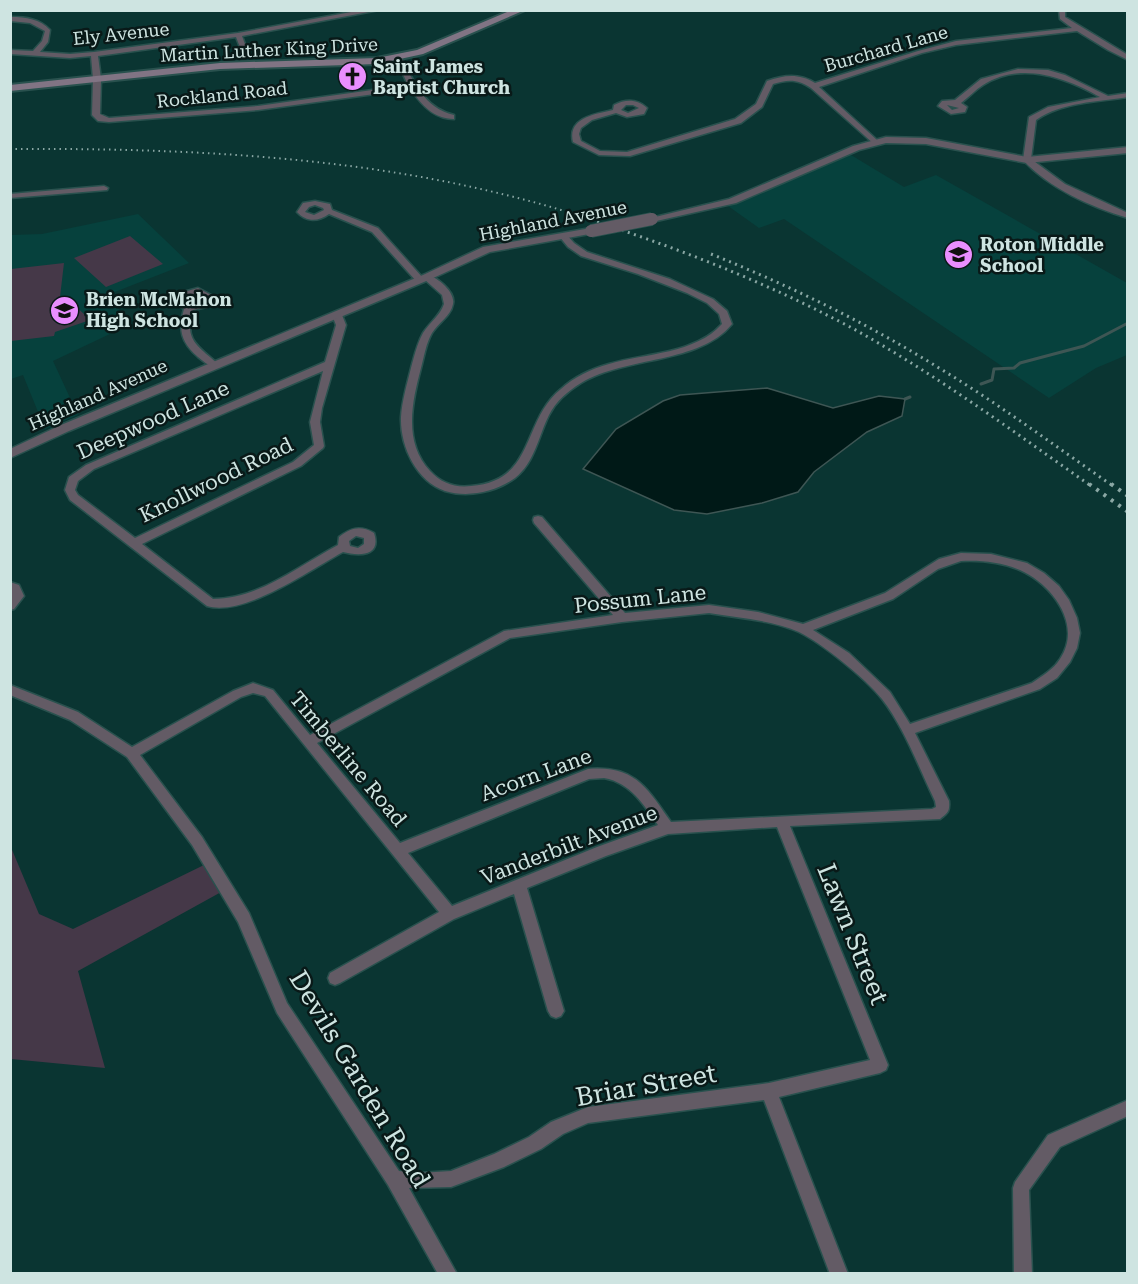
<svg xmlns="http://www.w3.org/2000/svg" width="1138" height="1284" font-family="'Roboto Serif',serif">
<rect width="100%" height="100%" fill="#0a3532"/>
<path fill="#06413d" d="M851 155 904 187 936 175 1127 283V355L1096 368 1049 398 784 219 759 228 728 206Z
M138 214 189 263 107 295 131 324 53 361 78 415 45 429 23 375 11 379V235L42 234Z"/>
<path fill="#453848" d="M130 236 163 264 106 287 74 258Z
M64 263 60 297 65 296 86 316H91L93 319 55 332 54 336 11 341V269Z
M10 845 39 914 73 929 204 865 223 891 78 971 105 1068 11 1059Z"/>
<path fill="#001917" stroke="#3e5654" stroke-width="1.5" d="M767 388 833 408 879 396 905 399 902 416 867 432 814 472 798 492 762 503 707 514 674 510 583 469 616 429 663 401 680 395Z"/>
<g fill="none" stroke-linecap="round" stroke-linejoin="round">
<path stroke="#3e5654" stroke-width="3" d="M981 384 992 380 994 369 1014 368 1020 363 1084 346 1128 323
M905 399 910 397"/>
<defs>
<path id="minor" d="M362 10H379L242 36 249 55 246 57 243 55 236 37 98 56 101 79 100 114 109 118 258 106 408 85 395 57 398 55 401 57C414 82 424 108 454 115V119C434 119 421 105 411 89L258 110 109 122 98 121 92 115 93 79 91 56 70 58 10 54V50L33 51 42 41 45 31 30 23 10 21 11 17C26 17 40 19 50 30L48 42 40 52 70 54 94 52 238 33Z
M1059 10H1065V17L1128 55V60L1108 50 1077 31 956 45 922 53 819 87 877 140V144H874L811 88C798 79 788 79 773 84L762 107 741 123 630 156 599 155 573 142C567 118 595 114 613 110L614 105C626 99 637 99 647 108L644 114 627 117 616 113 592 120 581 128 579 134 581 141 600 151 627 152 735 119 756 104 767 81C784 75 799 73 815 83L918 51 956 41 1072 28 1060 19ZM626 105H633L639 108 628 113 621 110Z
M1018 69 1048 70 1065 75 1108 96 1128 93V97C1097 102 1062 102 1036 120L1031 159 1065 184 1128 213V218C1091 207 1049 188 1023 160L1029 117 1048 107 1100 97C1065 77 1020 61 983 85 975 90 969 97 961 103L967 107 965 112 951 114 938 106 942 101 955 100 981 79ZM947 105 959 108 952 110Z
M104 186 108 188 107 190 10 198V194Z
M315 201 330 204 332 210 378 228 423 278V282H417L372 232 329 214C318 222 306 222 297 212L303 203ZM315 205 323 208 324 210 314 215 305 212 309 207Z
M560 234H566L574 243 587 252 670 279 713 299 727 311 732 324C700 364 626 356 581 383 568 391 556 401 549 415 538 437 535 462 515 478 496 492 468 498 445 491 416 481 400 446 401 417 402 401 407 384 411 368 414 357 417 344 423 333 429 323 440 316 444 304L442 295 424 279V275C435 274 456 292 453 304 451 316 438 323 432 333 426 343 424 357 421 368 412 402 403 442 430 471 441 483 455 488 471 486 536 481 521 421 561 389 574 377 591 369 609 364 646 353 695 354 722 324L719 314 707 303 687 293 638 274 581 256 568 247 559 236Z
M198 288 213 296 207 307 193 310C184 339 196 345 217 363L219 365 214 368C208 365 203 361 198 357 181 342 178 330 184 309L173 303 180 293ZM197 294 203 297 200 303 190 305 183 302 186 297Z
M337 312 342 315 346 325 322 408 320 422 324 446 323 448 301 466 142 544 213 599C259 599 300 565 338 545L339 537C351 528 360 525 374 533 382 557 358 556 343 552 310 570 244 617 207 606L70 500 65 490 69 477 86 465 325 362 336 325 332 315ZM323 371 310 422 314 445 293 462 135 538 78 495 75 490 78 481 94 469ZM356 536 364 538V544L358 548 350 546 349 541Z
M538 516 542 517 625 613 709 605 758 612 803 624 885 593 939 559 961 553 991 554 1027 563 1044 573 1059 586 1069 600 1077 618 1080 633 1077 648 1070 662 1057 678 1040 689 915 733 949 801C950 811 948 813 940 819L790 826 888 1065 886 1070 880 1073 779 1097 848 1274H830L764 1100 588 1123 563 1134 541 1149 504 1167 451 1187 409 1188 457 1274H438L388 1185 277 1013 238 922 192 845 127 757 70 720 10 695V685L78 712 132 747 233 691 253 683 273 690 310 735 504 631 613 615 534 523 533 520 534 517ZM961 561C981 560 1001 562 1020 570 1052 584 1083 625 1060 659 1053 670 1042 676 1032 683L910 724 890 692 849 653 813 630 893 599 938 569ZM709 613C738 618 772 620 799 632 823 644 865 678 882 699 904 727 919 768 935 801L936 807 932 809 671 822C647 788 635 765 588 769L400 843 317 743 510 638 622 622ZM253 693 265 696 439 912 330 973 328 978 330 983 335 985 340 983 454 919 514 894 548 1011 551 1016 556 1018 561 1016 564 1011 527 888 606 856 668 834 777 827 870 1060 769 1083 588 1107 551 1122 529 1137 494 1154 451 1171 419 1173 399 1171 287 1003 249 913 202 837 140 755 241 697ZM604 778C631 783 643 804 658 825L597 847 452 906 408 853 589 779Z
M10 582 19 585 24 596 14 609 10 610Z
M1128 1100V1116L1060 1147 1029 1190 1032 1274H1014L1013 1188 1015 1182 1048 1135Z"/>
<path id="tertiary" d="M886 137 926 138 1027 157 1128 147V153L1027 163 926 144 886 143 859 150 736 203 652 222 647 219 729 199 853 146Z
M591 228 595 229V233L490 252 431 279 69 431 10 458V449L61 425 423 275 483 247Z"/>
<path id="secondary" d="M512 10H525L423 54 377 64 220 69 10 91V85L220 63 377 58 417 50Z"/>
</defs>
<use href="#minor" stroke="#29514e" stroke-width="3"/>
<use href="#tertiary" stroke="#29514e" stroke-width="3"/>
<use href="#secondary" stroke="#29514e" stroke-width="4"/>
<use href="#minor" fill="#635b65" fill-rule="evenodd"/>
<use href="#tertiary" fill="#635b65" fill-rule="evenodd"/>
<use href="#secondary" fill="#817484" fill-rule="evenodd"/>
<path stroke="#8aa7a4" stroke-width="2" stroke-dasharray="1.5 4" stroke-linecap="butt" d="M10 149C198 148 390 157 571 213"/>
<path stroke="#8aa7a4" stroke-width="3" stroke-dasharray="2 4.5" stroke-linecap="butt" d="M566 212C665 243 760 279 852 328 935 374 1013 431 1091 486
M711 254C790 286 867 323 939 368 999 404 1055 446 1113 486"/>
<path stroke="#8aa7a4" stroke-width="4" stroke-dasharray="3 6" stroke-linecap="butt" d="M1089 484 1128 512
M1111 484 1128 496"/>
<defs>
<path id="tertiary-bridge" d="M591 231 652 219"/>
</defs>
<use href="#tertiary-bridge" stroke="#29514e" stroke-width="14" stroke-linecap="butt"/>
<use href="#tertiary-bridge" stroke="#635b65" stroke-width="12"/>
</g>
<defs>
<symbol id="church-disc" viewBox="-11 -11 22 22"><circle r="9.5" fill="#e98efe" stroke="#091918"/><path d="M-1.2-6h2.4v3.5h3.3v2.4h-3.3V6h-2.4V-.1h-3.3v-2.4h3.3Z" fill="#111"/></symbol>
<symbol id="school-disc" viewBox="-11 -11 22 22"><circle r="9.5" fill="#e98efe" stroke="#091918"/><path d="M0-5L7-2L0 1L-7-2ZM-4 1L0 2.5L4 1V4Q0 6-4 4Z" fill="#111"/></symbol>
</defs>
<g fill-rule="evenodd">
<use href="#church-disc" x="336" y="60" width="33" height="33"/>
<use href="#school-disc" x="942" y="238" width="33" height="33"/>
<use href="#school-disc" x="48" y="294" width="33" height="33"/>
</g>
<g text-anchor="middle" stroke-width="5" stroke-linejoin="round" paint-order="stroke">
<g font-size="18" fill="#cee4e1" stroke="#091918">
<text transform="translate(121 34) rotate(-6)" y="6">Ely Avenue</text>
<text transform="translate(886 49) rotate(-16)" y="6">Burchard Lane</text>
<text transform="translate(269 50) rotate(-3)" y="6">Martin Luther King Drive</text>
<text transform="translate(222 95) rotate(-6)" y="6">Rockland Road</text>
<text transform="translate(553 221) rotate(-11)" y="6">Highland Avenue</text>
<text transform="translate(98 395) rotate(-24)" y="6">Highland Avenue</text>
</g>
<g font-size="18" font-weight="bold" fill="#cee4e1" stroke="#091918" text-anchor="start">
<text x="373" y="73">Saint James<tspan x="373" dy="21">Baptist Church</tspan></text>
<text x="980" y="251">Roton Middle<tspan x="980" dy="21">School</tspan></text>
<text x="86" y="306">Brien McMahon<tspan x="86" dy="21">High School</tspan></text>
</g>
<g font-size="21" fill="#cee4e1" stroke="#091918">
<text transform="translate(153 420) rotate(-24)" y="7">Deepwood Lane</text>
<text transform="translate(216 480) rotate(-26)" y="7">Knollwood Road</text>
<text transform="translate(640 599) rotate(-6)" y="7">Possum Lane</text>
<text transform="translate(348 759) rotate(50)" y="7">Timberline Road</text>
<text transform="translate(536 775) rotate(-20)" y="7">Acorn Lane</text>
<text transform="translate(569 845) rotate(-21)" y="7">Vanderbilt Avenue</text>
</g>
<g font-size="26" fill="#cee4e1" stroke="#091918">
<text transform="translate(853 934) rotate(68)" y="9">Lawn Street</text>
<text transform="translate(360 1079) rotate(59)" y="9">Devils Garden Road</text>
<text transform="translate(646 1085) rotate(-10)" y="9">Briar Street</text>
</g>
</g>
<rect width="1138" height="1284" fill="none" stroke="#cee4e1" stroke-width="24"/>
</svg>
